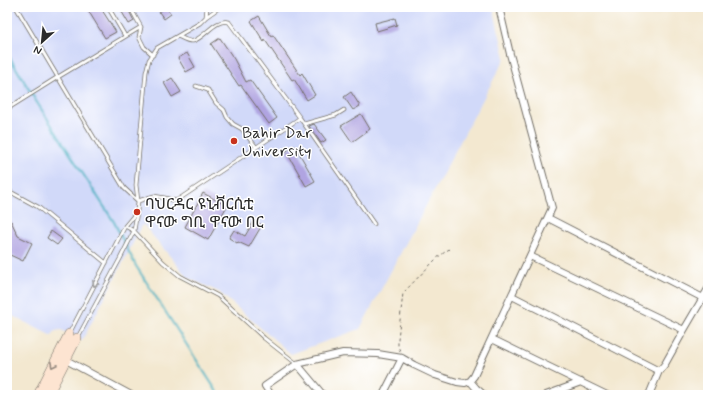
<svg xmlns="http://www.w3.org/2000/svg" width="715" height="402" font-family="Mynerve,'Noto Sans Ethiopic',sans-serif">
<rect width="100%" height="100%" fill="#fff"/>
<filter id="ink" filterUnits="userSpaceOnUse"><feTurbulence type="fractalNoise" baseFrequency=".025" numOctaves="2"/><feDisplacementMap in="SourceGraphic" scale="8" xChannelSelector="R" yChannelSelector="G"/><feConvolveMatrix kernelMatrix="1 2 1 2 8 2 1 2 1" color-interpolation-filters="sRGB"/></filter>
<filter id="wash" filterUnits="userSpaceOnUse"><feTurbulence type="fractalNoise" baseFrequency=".012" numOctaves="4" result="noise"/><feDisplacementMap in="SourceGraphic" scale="16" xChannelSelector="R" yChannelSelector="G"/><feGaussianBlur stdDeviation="0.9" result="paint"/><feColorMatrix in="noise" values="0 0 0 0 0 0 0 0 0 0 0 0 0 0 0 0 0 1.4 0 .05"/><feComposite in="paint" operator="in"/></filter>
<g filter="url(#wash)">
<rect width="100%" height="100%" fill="#f3e8d0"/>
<path fill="#d1d9f9" d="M7 7H493L505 58 360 329 291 354 219 292 188 278 143 224 82 341 61 330 55 331 52 336 7 313Z"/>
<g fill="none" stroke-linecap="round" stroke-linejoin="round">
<path stroke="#43b0c1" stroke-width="2" d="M7 53 36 101 114 222 136 266 219 395"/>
</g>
<g id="blocks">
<path fill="#b0a4e1" d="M86 7H100L116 32 105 38Z
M119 7H127L134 21 129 24Z
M133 7H145L136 12Z
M166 7 171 14 164 19 159 12Z
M259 16 271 36 273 35 300 75 302 73 315 95 307 100 294 79 292 80 265 40 264 42 251 21Z
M395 18 397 25 377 31 375 23Z
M220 38 234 59 246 82 250 80 277 118 269 124 241 85 239 86 211 44Z
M187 53 195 67 186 72 178 58Z
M172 78 181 92 172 97 164 83Z
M351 92 360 106 353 110 344 97Z
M361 114 370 129 352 142 341 126Z
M314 124 326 140 321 143 309 126Z
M295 146 315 181 306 186 286 151Z
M203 193 227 206 208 240 185 227Z
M11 221 18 236 32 243 23 261 10 255H7V222Z
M254 221 262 225 249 247 238 242 237 243 229 238 234 230 245 236Z
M51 231 62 239 57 245 47 238Z"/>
</g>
</g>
<g filter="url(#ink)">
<use href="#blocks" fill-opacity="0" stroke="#716d65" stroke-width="1"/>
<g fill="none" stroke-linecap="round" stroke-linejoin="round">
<defs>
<path id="lane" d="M16 7 124 188 138 201
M108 7 125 36
M130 7 141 27 139 37 144 47 153 55
M206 17 220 7
M178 36C182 38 188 42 193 41 205 38 215 18 229 22L300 118 374 224
M196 86 208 90 216 103 224 110 227 117 233 124 242 129 256 147
M7 109 58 77 141 27
M304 124 336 115 344 110
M7 190 38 207 106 263
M138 201 154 196 165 198 176 201 300 118
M125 226 134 231 163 262 180 276 218 296 264 338 297 364
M70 332 122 232 125 226 136 213
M78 337 120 259 134 231 137 212 138 201 136 185 146 72 149 60 157 48 200 23 206 17 207 7"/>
<path id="street" d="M548 218 703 298
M530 256 684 330
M512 296 659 371
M492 339 607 395
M66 360 131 395
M297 364 323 395
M470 381 476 388 484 395
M271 395 265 386 297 364 343 353 378 354 402 358 414 365 435 375 457 382 465 383 470 381 474 376 552 208 510 54 499 7
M383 395 402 358
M546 395 581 382
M649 395 659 371 665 364 684 330 708 289"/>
<path id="secondary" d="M38 395 69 334
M48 395 77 338"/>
</defs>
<use href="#lane" stroke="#716d65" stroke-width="4.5"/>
<use href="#street" stroke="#716d65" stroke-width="8"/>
<use href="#secondary" stroke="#716d65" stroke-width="10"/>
<path stroke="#716d65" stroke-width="1" stroke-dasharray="3 3" stroke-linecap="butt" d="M400 351 398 346V339L403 293 437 258 449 249"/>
<use href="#lane" stroke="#fff" stroke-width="3"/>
<use href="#street" stroke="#fff" stroke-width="6"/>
<use href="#secondary" stroke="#fde4d1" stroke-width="9"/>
</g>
<defs><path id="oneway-chevron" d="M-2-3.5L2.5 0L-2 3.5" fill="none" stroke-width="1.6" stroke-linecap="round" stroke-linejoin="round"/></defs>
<use stroke="#a0a0a0" href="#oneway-chevron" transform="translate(95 284) rotate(117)"/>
<use stroke="#94887e" href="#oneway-chevron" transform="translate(53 365) rotate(117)"/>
</g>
<g fill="#c8321e" stroke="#fff" stroke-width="1.5">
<circle cx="234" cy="141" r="4"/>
<circle cx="137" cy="212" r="4"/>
</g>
<g text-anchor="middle" stroke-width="3" stroke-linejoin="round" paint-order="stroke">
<g font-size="16" fill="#2b2b2b" stroke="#fff" text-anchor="start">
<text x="242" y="138">Bahir Dar<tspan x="242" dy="18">University</tspan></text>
<text x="145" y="209">ባህርዳር ዩኒቭርሲቲ<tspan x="145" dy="18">ዋናው ግቢ ዋናው በር</tspan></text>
</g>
</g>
<rect width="715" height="402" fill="none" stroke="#fff" stroke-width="24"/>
<g transform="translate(42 42) rotate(207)" stroke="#ffffff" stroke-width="3" paint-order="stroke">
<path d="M0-3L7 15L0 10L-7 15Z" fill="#2b2b2b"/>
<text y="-6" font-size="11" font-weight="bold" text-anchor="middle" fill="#2b2b2b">N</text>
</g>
</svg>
